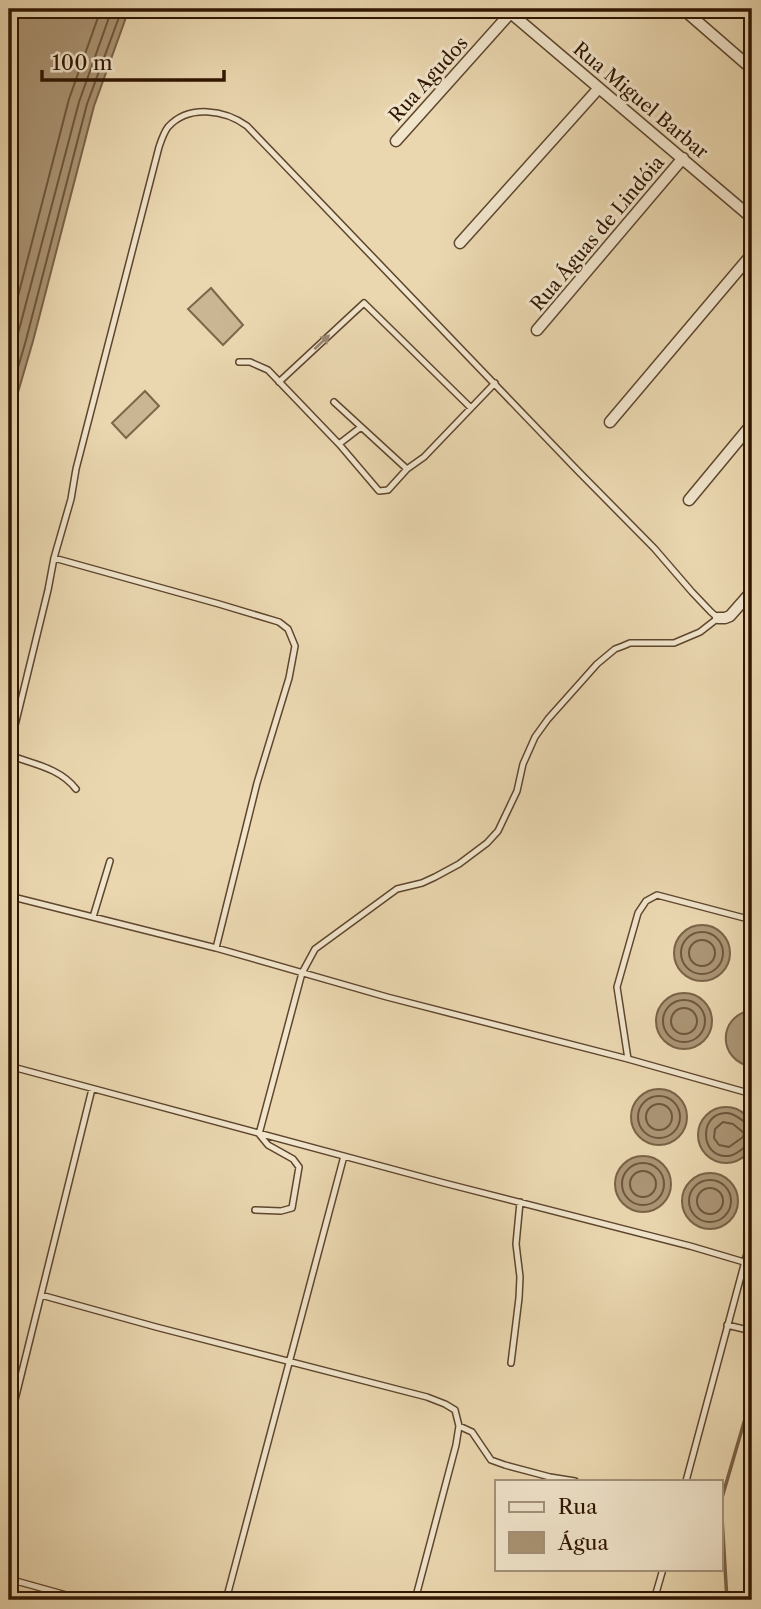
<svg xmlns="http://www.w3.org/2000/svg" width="761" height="1609" font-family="'Libre Caslon Text',serif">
<rect width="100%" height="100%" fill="#ead7b0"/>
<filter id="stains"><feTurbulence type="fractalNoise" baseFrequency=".00286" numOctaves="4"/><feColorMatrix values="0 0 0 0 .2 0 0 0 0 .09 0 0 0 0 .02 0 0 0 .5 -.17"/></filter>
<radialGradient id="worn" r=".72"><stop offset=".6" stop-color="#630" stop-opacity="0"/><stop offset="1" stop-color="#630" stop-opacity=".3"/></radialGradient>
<path fill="#cab692" stroke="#7d664a" stroke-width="2" d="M211 288 243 325 223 345 188 309Z
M145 391 159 406 126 438 112 423Z"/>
<path fill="#ab9575" stroke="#7a6247" stroke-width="2" d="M9 9H129L94 106 33 341 9 423Z
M674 953a28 28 0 1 1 56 0a28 28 0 1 1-56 0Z
M656 1021a28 28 0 1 1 56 0a28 28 0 1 1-56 0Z
M752 1010V1067C717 1060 717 1016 752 1010Z
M631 1117a28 28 0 1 1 56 0a28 28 0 1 1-56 0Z
M698 1135a28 28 0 1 1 56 0a28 28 0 1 1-56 0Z
M615 1184a28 28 0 1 1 56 0a28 28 0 1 1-56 0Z
M682 1201a28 28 0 1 1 56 0a28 28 0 1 1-56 0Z"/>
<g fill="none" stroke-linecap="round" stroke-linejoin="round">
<path stroke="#6e563c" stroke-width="2" d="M9 331 69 99 101 9
M9 368 79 102 112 9
M9 399 26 340 87 104 122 9
M681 953a21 21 0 1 1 42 0a21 21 0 1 1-42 0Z
M689 953a13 13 0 1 1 26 0a13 13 0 1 1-26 0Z
M663 1021a21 21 0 1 1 42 0a21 21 0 1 1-42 0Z
M671 1021a13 13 0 1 1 26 0a13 13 0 1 1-26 0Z
M638 1117a21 21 0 1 1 42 0a21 21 0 1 1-42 0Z
M646 1117a13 13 0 1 1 26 0a13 13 0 1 1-26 0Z
M723 1122 733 1124 744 1133 743 1137 729 1147 719 1145 714 1138 715 1129Z
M752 1125C742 1123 738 1114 727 1113 699 1112 699 1157 727 1156 738 1156 742 1146 752 1144
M622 1184a21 21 0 1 1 42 0a21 21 0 1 1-42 0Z
M630 1184a13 13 0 1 1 26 0a13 13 0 1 1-26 0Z
M689 1201a21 21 0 1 1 42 0a21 21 0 1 1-42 0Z
M697 1201a13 13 0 1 1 26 0a13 13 0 1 1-26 0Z"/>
<path stroke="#7a6247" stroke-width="3.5" d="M751 621 752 626
M727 1600 721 1501 752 1395"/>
<defs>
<path id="service" d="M239 362H250L268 370 339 444 379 491 388 490 407 469
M279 382 364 303 471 408
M334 402 407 469 424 457 495 383
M339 444 361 427
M54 558 219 604 279 622 288 629 295 646 289 678 257 783 216 948
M9 750 48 590 54 558 71 499 76 469 159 147C161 141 164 132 168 127 189 104 225 110 247 126L578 471 654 548 692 592 711 612 718 618 700 632 674 643H630L623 646 615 649 597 664 548 719 535 737 523 764 517 791 498 831 487 843 459 864 435 877 422 883 397 889 315 949 302 973 259 1134 268 1145 293 1159 299 1167 292 1208 281 1211 255 1210
M9 755C33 764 60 768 76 789
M9 896 216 948 387 997 628 1059 752 1094
M93 917 110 861
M628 1059 617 987 638 913 646 901 657 895 752 920
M9 1066 444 1183 690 1246 744 1262
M41 1295 156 1327 427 1397 445 1404 455 1410 459 1426 456 1445 415 1600
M727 1325 752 1331
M511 1363 519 1298 520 1277 516 1244 520 1202
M9 1424 92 1089
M459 1426 472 1432 491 1460 505 1465 550 1477 575 1481
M686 1481 752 1235
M9 1579 84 1600
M11 1600 16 1581
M226 1600 344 1156
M654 1600 663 1569"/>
<path id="minor" d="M506 9 752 218
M683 9 752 69
M396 141 514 9
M460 243 599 88
M537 330 683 158
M610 422 752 254
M689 500 752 424
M718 618H725L730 616 752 591"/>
</defs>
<use href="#service" stroke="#5e462e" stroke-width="8"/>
<use href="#minor" stroke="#5e462e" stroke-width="13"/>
<use href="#service" stroke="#f1e5cc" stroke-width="5"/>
<use href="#minor" stroke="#f1e5cc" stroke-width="10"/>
</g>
<defs><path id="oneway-solid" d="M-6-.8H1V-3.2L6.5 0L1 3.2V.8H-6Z" transform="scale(1.75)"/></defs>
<use fill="#9a8871" href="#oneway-solid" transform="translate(322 342) rotate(-43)"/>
<g text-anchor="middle" stroke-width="6" stroke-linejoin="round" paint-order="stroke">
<g font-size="19" fill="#301602" stroke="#f1e5cc">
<text transform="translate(428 79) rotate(-48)" y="7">Rua Agudos</text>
<text transform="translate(641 100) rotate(40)" y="7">Rua Miguel Barbar</text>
<text transform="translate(597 233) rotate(-50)" y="7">Rua Águas de Lindóia</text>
</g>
</g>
<rect width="761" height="1609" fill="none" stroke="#ead7b0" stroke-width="35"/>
<rect x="10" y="10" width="740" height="1588" fill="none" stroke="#301602" stroke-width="3.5"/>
<rect x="18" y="18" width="726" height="1574" fill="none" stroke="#301602" stroke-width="2"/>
<rect x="495" y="1480" width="228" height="91" fill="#f1e5cc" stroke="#a4927b" stroke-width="2"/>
<rect x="509" y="1502" width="35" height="10" fill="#f1e5cc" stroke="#a4927b" stroke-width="2"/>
<text x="558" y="1514" font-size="21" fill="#301602">Rua</text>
<rect x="509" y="1532" width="35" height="21" fill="#ab9575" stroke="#a4927b" stroke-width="2"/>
<text x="558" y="1550" font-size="21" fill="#301602">Água</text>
<path d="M42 70v10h182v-10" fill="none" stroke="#301602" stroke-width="3.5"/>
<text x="52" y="70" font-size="21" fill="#301602" stroke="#f1e5cc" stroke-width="5" paint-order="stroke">100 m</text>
<rect width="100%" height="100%" filter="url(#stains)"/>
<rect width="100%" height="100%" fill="url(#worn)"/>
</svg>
